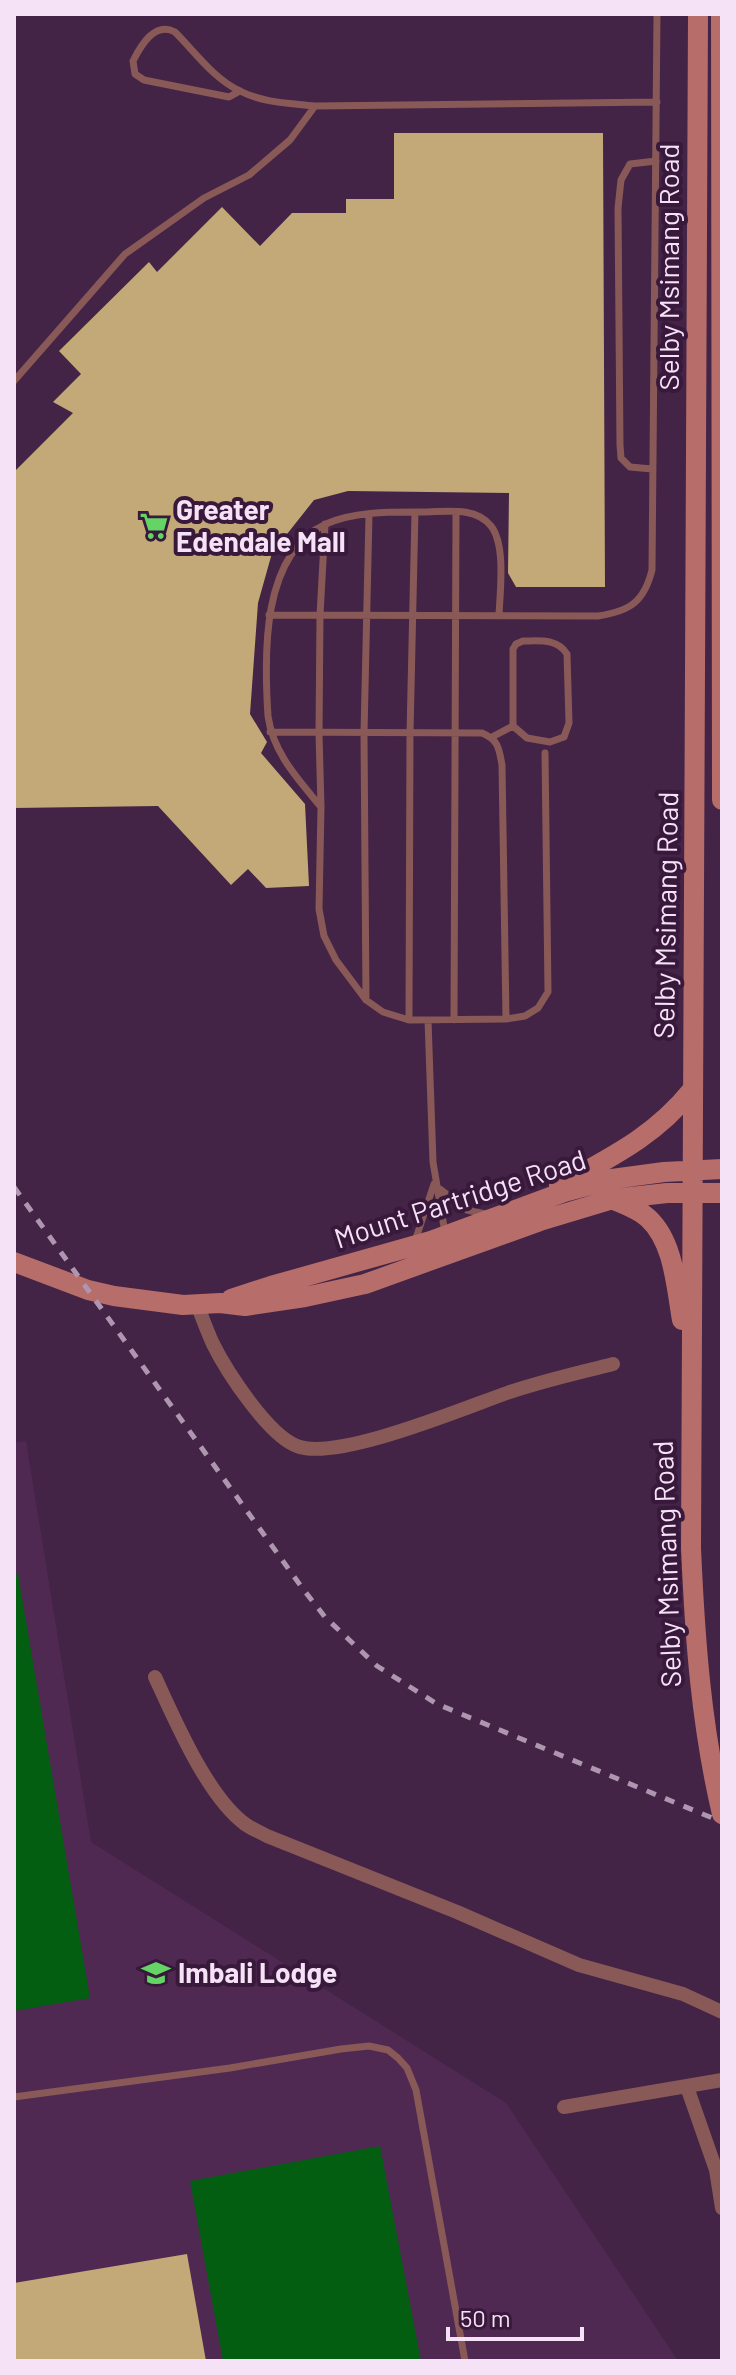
<svg xmlns="http://www.w3.org/2000/svg" width="736" height="2375" font-family="Barlow,sans-serif">
<rect width="100%" height="100%" fill="#432346"/>
<path fill="#4f2952" d="M26 1441 91 1842 506 2103 678 2361H14V1443Z"/>
<path fill="#045e11" d="M14 1574H18L90 1998 14 2011Z
M380 2146 421 2361H223L190 2181Z"/>
<path fill="#c2a977" d="M394 133H603L605 587H516L508 573 509 493 348 491 314 500 272 553 258 603 250 714 267 742 261 753 305 804 309 886 266 888 248 869 231 885 158 806 14 808V472L73 413 53 402 81 374 59 351 149 262 157 272 222 207 260 246 292 213H346V199H394Z
M187 2254 206 2361H14V2283Z"/>
<g fill="none" stroke-linecap="round" stroke-linejoin="round">
<path stroke="#885956" stroke-width="7" d="M240 91 229 97 144 80 135 74 133 61C141 45 155 21 175 32 195 52 214 79 240 91 263 103 290 103 315 106
M14 381 125 254 204 198 249 175 290 140 315 106 657 102
M652 469 630 467 621 458 620 445 618 208 621 180 630 164 656 161
M325 524 320 615 319 733 321 807 319 909 324 936 336 960 366 1000 383 1012 409 1020 506 1019 525 1016 538 1008 548 992 545 753
M269 615 598 616C630 611 644 602 652 570L657 14
M523 641C539 641 557 638 567 654L569 723 564 737 550 742 527 738 513 726V649L516 644Z
M270 732 482 733C499 740 499 749 502 765L506 1019
M492 737 513 726
M321 807C298 779 273 753 268 716 264 655 261 554 326 524 354 511 392 512 423 512 445 512 475 506 491 526 506 545 500 592 499 615
M366 1000 364 733 369 515
M409 1020 410 733 415 512
M428 1020 433 1162 445 1233
M454 1020 456 512
M436 1186 467 1210 485 1214
M415 1241 434 1184
M14 2097 230 2068 341 2049 369 2046 388 2050 398 2058 407 2068 416 2090 465 2361"/>
<path stroke="#885956" stroke-width="14" d="M197 1304C202 1317 207 1331 213 1344 227 1372 268 1435 297 1446 336 1462 464 1408 507 1393 542 1381 578 1373 613 1364
M155 1677C175 1720 207 1796 245 1824 252 1829 260 1832 267 1836L457 1912 579 1965 683 1994 722 2012
M687 2087 716 2170 722 2208
M564 2107 722 2080"/>
<path stroke="#b76d69" stroke-width="20" d="M698 14 691 1548C695 1639 701 1725 722 1814
M721 14 722 800
M559 1186C611 1157 654 1137 692 1090
M614 1200C626 1205 638 1209 648 1218 674 1242 676 1286 682 1320
M14 1262 88 1290 114 1296 183 1305 220 1303 245 1306 305 1297 365 1284 540 1221 613 1199 667 1193H722
M231 1299 271 1286 431 1241 564 1192 612 1179 664 1172 722 1169"/>
<path stroke="#ae95b0" stroke-width="5" stroke-dasharray="10 10" stroke-linecap="butt" d="M14 1187 303 1589 325 1617 377 1666 437 1704 722 1822"/>
</g>
<defs>
<symbol id="supermarket-bare" viewBox="-9 -9 18 18"><path d="M-6-5.5h2.5l.6 2H6L4.5 2H-2.5L-4.4-4H-6ZM-1.5 3.2a1.3 1.3 0 1 0 .1 0ZM3 3.2a1.3 1.3 0 1 0 .1 0Z" fill="#65d467" stroke="#39193b" stroke-width="2.5" paint-order="stroke"/></symbol>
<symbol id="school-bare" viewBox="-9 -9 18 18"><path d="M0-5L7-2L0 1L-7-2ZM-4 1L0 2.5L4 1V4Q0 6-4 4Z" fill="#65d467" stroke="#39193b" stroke-width="2.5" paint-order="stroke"/></symbol>
</defs>
<g fill-rule="evenodd">
<use href="#supermarket-bare" x="134" y="506" width="40" height="40"/>
<use href="#school-bare" x="136" y="1953" width="40" height="40"/>
</g>
<g text-anchor="middle" stroke-width="8" stroke-linejoin="round" paint-order="stroke">
<g font-size="28" fill="#f6e2f7" stroke="#39193b">
<text transform="translate(669 267) rotate(-90)" y="10">Selby Msimang Road</text>
<text transform="translate(666 915) rotate(-89)" y="10">Selby Msimang Road</text>
<text transform="translate(460 1199) rotate(-18)" y="10">Mount Partridge Road</text>
<text transform="translate(667 1564) rotate(-92)" y="10">Selby Msimang Road</text>
</g>
<g font-size="28" font-weight="bold" fill="#f6e2f7" stroke="#39193b" text-anchor="start">
<text x="176" y="520">Greater<tspan x="176" dy="32">Edendale Mall</tspan></text>
<text x="178" y="1983">Imbali Lodge</text>
</g>
</g>
<rect width="736" height="2375" fill="none" stroke="#f6e2f7" stroke-width="32"/>
<path d="M448 2327v12h134v-12" fill="none" stroke="#f6e2f7" stroke-width="4"/>
<text x="460" y="2327" font-size="24" fill="#f6e2f7" stroke="#39193b" stroke-width="6" paint-order="stroke">50 m</text>
</svg>
